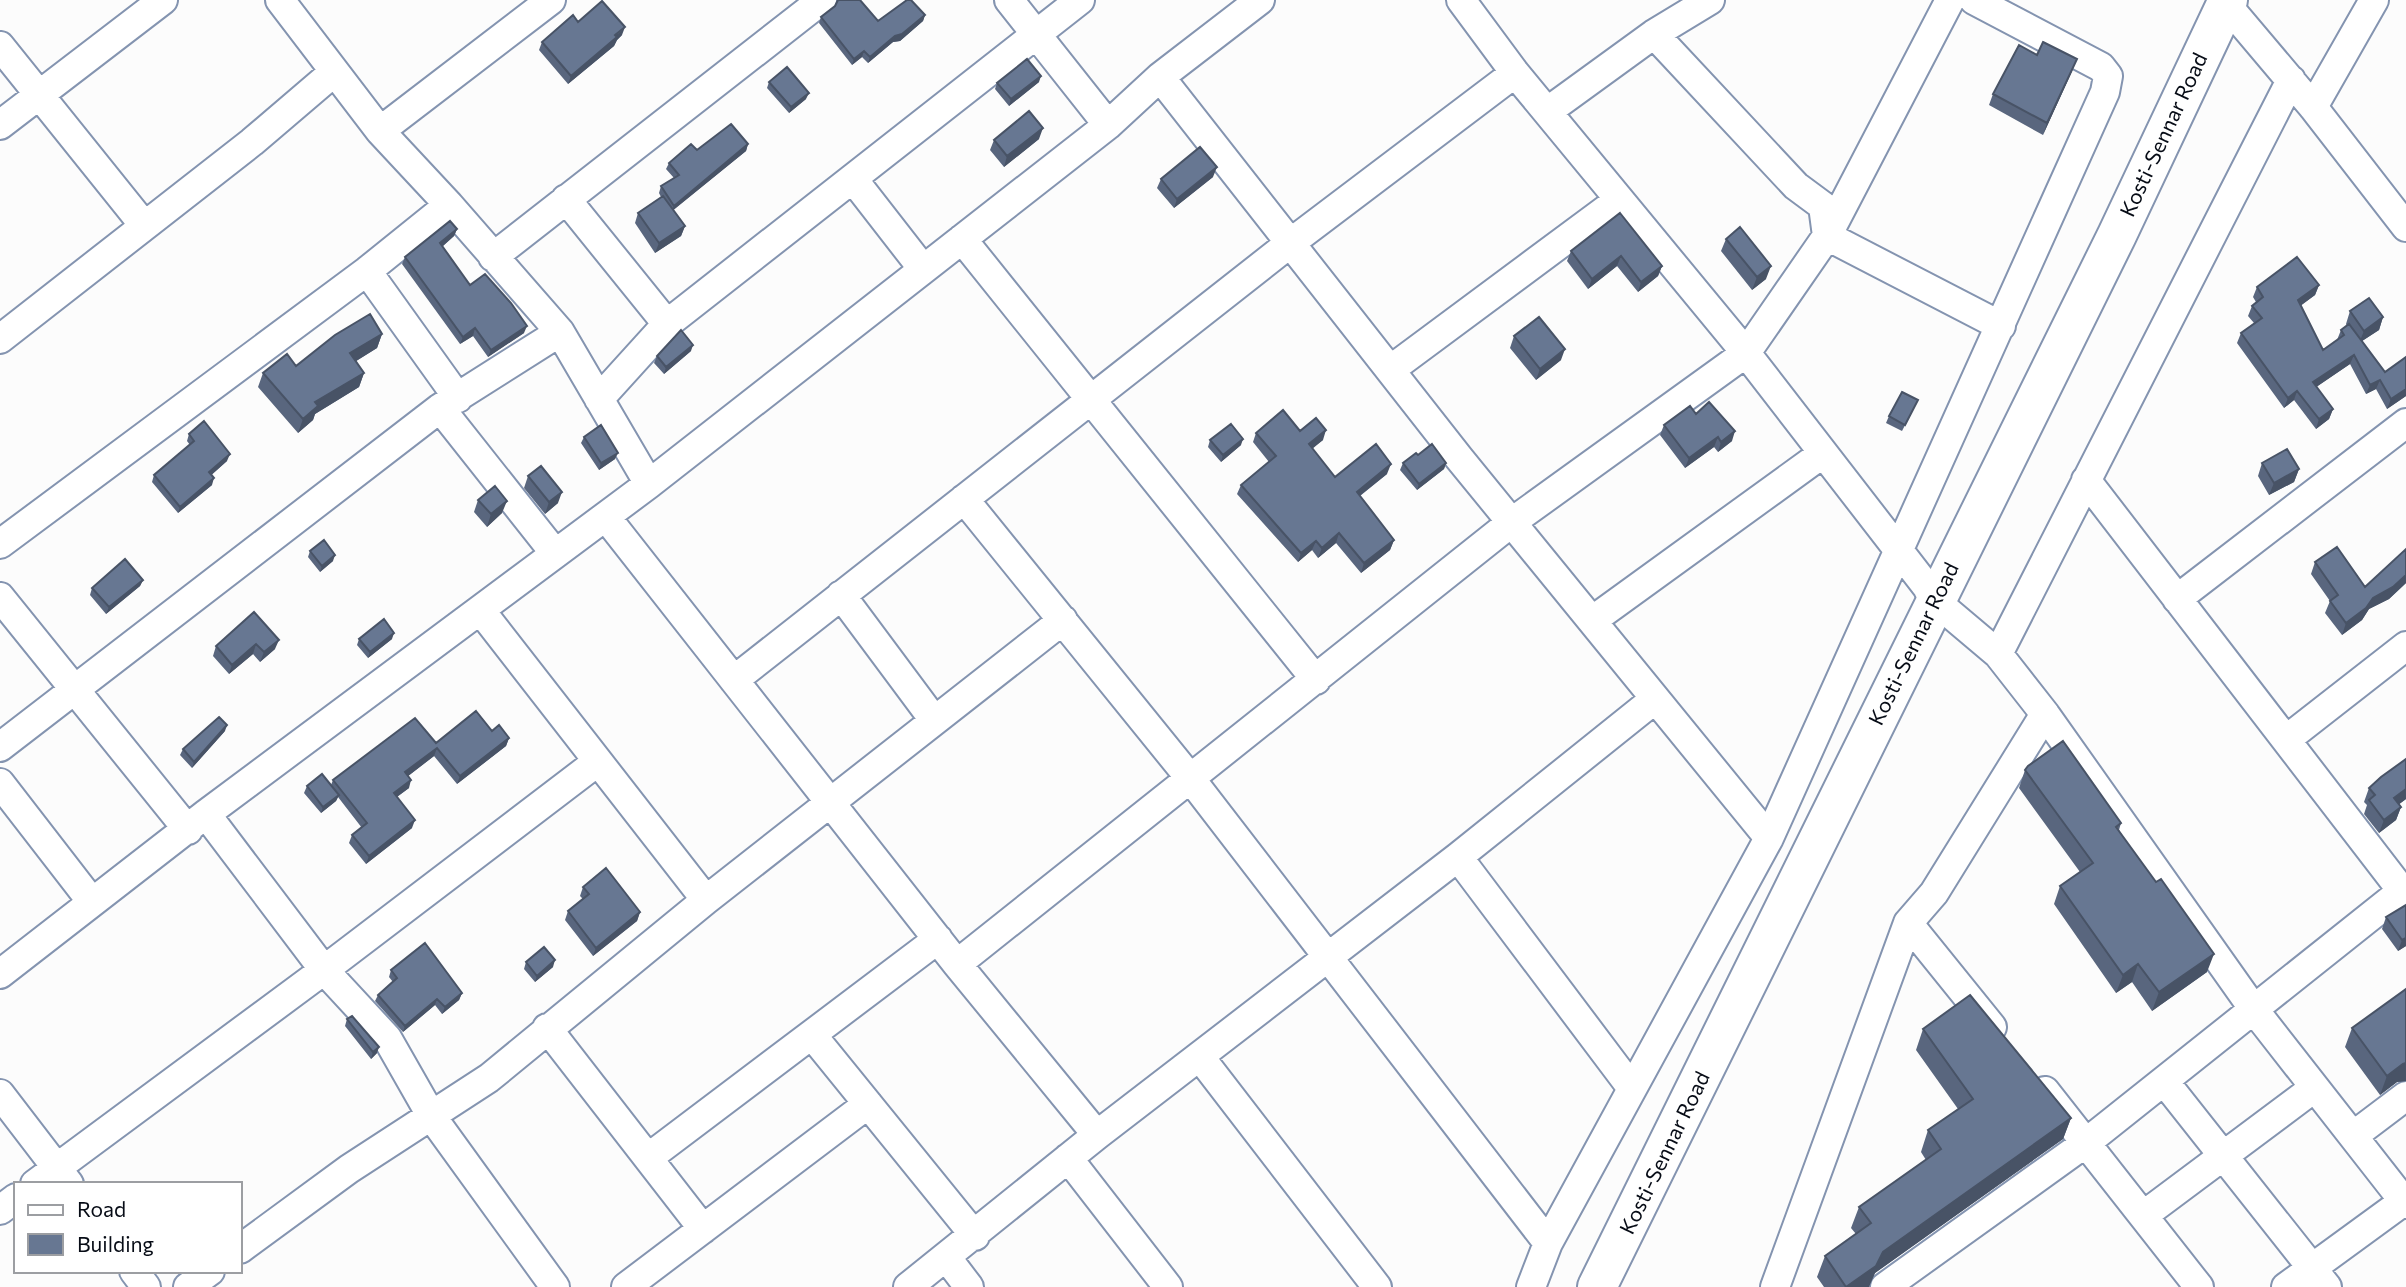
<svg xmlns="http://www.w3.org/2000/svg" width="2406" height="1287" font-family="Commissioner,sans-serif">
<rect width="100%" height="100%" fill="#fcfcfc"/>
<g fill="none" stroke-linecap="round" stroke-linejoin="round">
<defs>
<path id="minor" d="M280 0 380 131 449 205 560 332 649 484
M1009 0 1108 125
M1461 0 1515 73 1746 353 1927 587 1934 600 1998 654 2045 714 2255 1011 2406 1204
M2226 4 2313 107 2406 227
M1654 34 1796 186 1823 206 1827 236 2001 326
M0 46 143 224
M1160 77 1459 458 1769 838
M2313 107 2374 0
M1548 111 1654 34 1710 0
M0 125 163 0
M380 131 551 0
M853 179 923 269
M566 199 667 324
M962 239 1316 680
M493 257 822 0
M367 271 458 398
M0 339 252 142 334 72
M1390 370 1619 200
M599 399 667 324 1080 0
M440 408 554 552
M2086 480 2406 896
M964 499 1190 778 1548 1243 1769 838 2105 92 2108 76 2101 67 1974 0
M606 517 957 964 1097 1135
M0 544 367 271 449 205
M841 595 934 720
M0 597 188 830
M2177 599 2406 423
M481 611 706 900
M1593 620 1822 454
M1998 654 2291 80
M734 680 1289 244 1515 73
M2287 739 2406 646
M0 747 440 408 560 332
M0 783 92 902
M206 814 324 970 387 1038 432 1117 555 1287
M1458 857 1631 1087
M1908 923 1992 1027
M957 964 1512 522 1746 353 1827 236 1950 0
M0 974 206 814 649 484 1108 125 1160 77 1260 0
M547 1028 703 1229
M812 1035 975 1236
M1200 1057 1377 1287
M2164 1081 2327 1287
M2045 1091 2199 1287
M0 1094 69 1184
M2353 1136 2406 1096
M648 1158 938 939
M1068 1158 1168 1287
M35 1184 324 970 597 762
M0 1210 16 1198
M2144 1215 2314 1088
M240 1249 349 1169 489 1078 706 900 1063 620
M947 1258 969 1287
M134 1271 146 1287
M188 1287 210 1271
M626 1287 868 1104
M908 1287 1097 1135 1458 857 1655 699
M1531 1287 1548 1243
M1775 1287 1908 923 1934 893 2045 714
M1885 1287 2087 1142 2406 888
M2286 1287 2404 1201"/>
<path id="highway" d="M1597 1287 2117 235 2228 0"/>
</defs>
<use href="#minor" stroke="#8494b0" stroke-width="32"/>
<use href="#highway" stroke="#8494b0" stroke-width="42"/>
<use href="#minor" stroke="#fff" stroke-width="28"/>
<use href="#highway" stroke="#fff" stroke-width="38"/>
</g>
<path fill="#59667e" d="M925 15 923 21 900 41 893 42 868 63 862 57 852 65 819 23 821 17 878 21Z
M578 22 622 35 617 40 614 46 568 84 539 50 542 42Z
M2037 55 2072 71 2043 135 1989 105 1993 94Z
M769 82 806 99 789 113 767 88Z
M1039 82 1009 106 995 89 997 83Z
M1039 139 1004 167 990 150 994 140Z
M748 144 746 151 673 210 685 226 681 236 655 253 635 223 638 213 661 197 659 193 661 186 674 178 666 169 669 163 697 150Z
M1213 177 1174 208 1157 188 1161 179Z
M1620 213 1662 266 1658 276 1638 292 1617 266 1588 289 1567 261 1571 251Z
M457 229 454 236 442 247 470 285 524 333 488 357 473 336 460 344 402 264 405 257Z
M1726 239 1766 279 1752 290 1721 251Z
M2319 285 2315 295 2301 305 2323 350 2337 340 2341 330 2347 326 2346 324 2350 311 2383 317 2379 330 2362 341 2385 372 2406 357V396L2387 409 2376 389 2366 394 2350 364 2316 387 2333 409 2329 419 2316 429 2294 400 2284 408 2237 343 2241 333 2254 323 2248 316 2252 306 2256 302 2253 297 2257 287Z
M382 334 377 348 356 361 364 373 359 387 315 414 313 420 298 433 258 387 263 373 296 366Z
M1514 336 1561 360 1536 380 1510 348Z
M691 351 664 374 654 363 657 356Z
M1918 400 1902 431 1886 423 1889 416Z
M1696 414 1732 441 1718 452 1714 447 1685 468 1660 435 1664 425Z
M1300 431 1323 440 1312 448 1335 477 1387 474 1360 496 1394 540 1390 550 1361 573 1336 543 1318 558 1312 550 1298 562 1237 494 1241 485 1269 462 1253 442 1256 433Z
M189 434 227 461 211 475 212 485 178 513 152 482 154 475 190 445 187 441Z
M584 437 615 459 599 470 581 443Z
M1210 440 1241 445 1221 462 1208 447Z
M1418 455 1446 463 1444 469 1417 490 1400 470 1403 463Z
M2262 463 2299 469 2294 482 2269 495 2258 476Z
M528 476 558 503 545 514 524 488Z
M478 500 502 513 487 527 474 512Z
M2406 549V583L2389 599 2369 609 2362 620 2342 635 2325 613 2330 601 2311 574 2315 562 2365 587Z
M310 551 333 561 320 572 308 557Z
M143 580 140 586 106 614 90 595 92 588Z
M254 612 275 649 260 662 253 654 229 674 213 656 216 646Z
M359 639H392L368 658 357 645Z
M225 731 192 768 180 755 183 749Z
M492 731 509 738 506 746 457 784 434 756 408 776 409 788 397 797 412 828 366 864 349 843 352 835 362 828 338 797 336 801 321 813 304 793 307 786 331 785 333 780 436 743Z
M2406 759V799L2399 804 2401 807 2396 820 2379 833 2364 814 2367 805 2364 802 2369 788Z
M2025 770 2121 823 2119 830 2207 972 2152 1011 2132 982 2116 993 2054 904 2060 886 2080 872 2019 788Z
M583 887 640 912 637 921 593 956 565 920 568 911 583 899 580 896Z
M2406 905V946L2398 951 2382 929 2386 917Z
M526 962 553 967 535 982 524 969Z
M391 970 462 993 459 1000 442 1014 435 1005 403 1032 375 1001 378 995 393 982 389 977Z
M2406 989V1081L2397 1082 2380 1095 2345 1047 2352 1028Z
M347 1019 377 1053 371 1059 345 1026Z
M1923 1029 2071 1118 2063 1139 1875 1273 1868 1287H1824L1817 1277 1825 1256 1856 1234 1851 1228 1859 1207 1926 1160 1921 1152 1928 1130 1958 1109 1916 1050Z"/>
<path fill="#485366" d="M925 15 923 21 900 41 893 42 868 63 870 57 895 36Z
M625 27 622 35 617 40 614 46 568 84 571 76Z
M864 51 862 57 852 65 854 59Z
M2077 59 2072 71 2043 135 2047 123Z
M1041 76 1039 82 1009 106 1011 99Z
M809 93 806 99 789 113 791 107Z
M1043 128 1039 139 1004 167 1007 156Z
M748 144 746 151 671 212 674 206Z
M1217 167 1213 177 1174 208 1177 199Z
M685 226 681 236 655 253 659 243Z
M457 229 454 236 437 251 440 243Z
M1621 256 1617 266 1588 289 1592 279Z
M1662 266 1658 276 1638 292 1641 282Z
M1771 266 1766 279 1752 290 1757 277Z
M2319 285 2315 295 2295 310 2298 300Z
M2383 317 2379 330 2359 343 2364 331Z
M527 326 524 333 488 357 491 350Z
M475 328 473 336 460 344 463 337Z
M382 334 377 348 345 368 350 353Z
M693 345 691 351 664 374 666 367Z
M1565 349 1561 360 1536 380 1540 369Z
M2354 355 2350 364 2309 392 2313 382Z
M364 373 359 387 315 414 313 420 298 433 303 419 315 402Z
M2380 380 2376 389 2366 394 2370 385Z
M2406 389V396L2387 409 2391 399Z
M2297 391 2294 400 2284 408 2288 398Z
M2333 409 2329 419 2316 429 2319 419Z
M1326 430 1323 440 1306 454 1309 444Z
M1735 431 1732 441 1718 452 1721 442Z
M1718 437 1714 447 1685 468 1689 458Z
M1243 439 1241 445 1221 462 1223 455Z
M618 453 615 459 599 470 601 463Z
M230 454 227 461 207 479 209 472Z
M1446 463 1444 469 1417 490 1419 484Z
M1391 464 1387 474 1353 501 1357 492Z
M2299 469 2294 482 2269 495 2274 483Z
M214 478 212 485 178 513 180 507Z
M562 492 558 503 545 514 549 502Z
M507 501 502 513 487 527 491 514Z
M1339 533 1336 543 1318 558 1322 548Z
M1394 540 1390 550 1361 573 1364 563Z
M1316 541 1312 550 1298 562 1301 553Z
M335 555 333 561 320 572 322 566Z
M2406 575V583L2389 599 2369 609 2362 620 2342 635 2346 623 2373 598Z
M143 580 140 586 106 614 109 607Z
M394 633 392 639 368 658 370 652Z
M279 640 275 649 260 662 264 652Z
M256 644 253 654 229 674 232 665Z
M227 725 225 731 192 768 194 762Z
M509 738 506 746 457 784 460 776Z
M437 748 434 756 403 780 405 772Z
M411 780 409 788 391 801 394 793Z
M2406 789V799L2389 812 2394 798Z
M339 795 336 801 321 813 323 807Z
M2401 807 2396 820 2379 833 2384 820Z
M415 820 412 828 366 864 369 856Z
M640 912 637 921 593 956 596 948Z
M2406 938V946L2398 951 2402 940Z
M2214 954 2207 972 2152 1011 2159 992Z
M555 960 553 967 535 982 537 976Z
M2138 964 2132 982 2116 993 2123 975Z
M462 993 459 1000 442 1014 445 1007Z
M437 999 435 1005 403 1032 405 1026Z
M379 1047 377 1053 371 1059 373 1052Z
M2406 1063V1081L2397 1082 2380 1095 2387 1076 2403 1064Z
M2071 1118 2063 1139 1875 1273 1869 1287H1846L1883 1252Z"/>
<path fill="#677792" stroke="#485366" stroke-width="2" d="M838 0H860L878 21 907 0H911L925 15 902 34 895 36 870 57 864 51 854 59 821 17 835 6Z
M602 1 625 27 615 35 617 37 571 76 542 42 573 15 578 22Z
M2043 42 2077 59 2047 123 1993 94 2019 45 2037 55Z
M1027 59 1041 76 1011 99 997 83Z
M787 67 809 93 791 107 769 82Z
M1029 111 1043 128 1007 156 994 140Z
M731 124 748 144 674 206 661 186 679 175 669 163 691 144 697 150Z
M1200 147 1217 167 1177 199 1161 179Z
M663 196 685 226 659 243 638 213Z
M1620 213 1662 266 1641 282 1621 256 1592 279 1571 251Z
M450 221 457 229 440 243 470 285 485 274 511 303 527 326 491 350 475 328 463 337 405 257Z
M1740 227 1771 266 1757 277 1726 239Z
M2297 257 2319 285 2298 300 2323 350 2344 335 2341 330 2349 324 2385 372 2406 357V389L2391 399 2380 380 2370 385 2354 355 2313 382 2333 409 2319 419 2297 391 2288 398 2241 333 2262 318 2252 306 2263 297 2257 287Z
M2369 298 2383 317 2364 331 2350 311Z
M370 314 382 334 350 353 364 373 315 402 318 406 303 419 263 373 287 354 296 366 335 335Z
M1539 317 1565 349 1540 369 1514 336Z
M681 330 693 345 666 367 657 356Z
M1902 392 1918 400 1905 425 1889 416Z
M1709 402 1735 431 1721 442 1718 437 1689 458 1664 425 1690 406 1696 414Z
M1283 410 1300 431 1316 418 1326 430 1309 444 1335 477 1376 444 1391 464 1357 492 1394 540 1364 563 1339 533 1322 548 1316 541 1301 553 1241 485 1276 456 1256 433Z
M204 421 230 454 209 472 214 478 180 507 154 475 194 441 189 434Z
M1231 424 1243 439 1223 455 1210 440Z
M601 425 618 453 601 463 584 437Z
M1432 444 1446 463 1419 484 1403 463 1416 453 1418 455Z
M2287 449 2299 469 2274 483 2262 463Z
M541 466 562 492 549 502 528 476Z
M495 486 507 501 491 514 478 500Z
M324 540 335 555 322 566 310 551Z
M2337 547 2365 587 2406 549V575L2393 587 2373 598 2366 608 2346 623 2330 601 2338 595 2315 562Z
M125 559 143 580 109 607 92 588Z
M254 612 279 640 264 652 256 644 232 665 216 646Z
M384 619 394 633 370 652 359 639Z
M476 711 492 731 499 725 509 738 460 776 437 748 405 772 411 780 394 793 415 820 369 856 352 835 367 823 333 780 415 718 436 743Z
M219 717 227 725 194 762 183 749Z
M2063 741 2121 823 2116 827 2156 882 2161 879 2214 954 2159 992 2138 964 2123 975 2060 886 2093 863 2025 770 2028 766Z
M2406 759V789L2394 798 2401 807 2384 820 2369 800 2375 795 2369 788 2381 777Z
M322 774 339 795 323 807 307 786Z
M606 868 640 912 596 948 568 911 589 894 583 887Z
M2406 905V938L2402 940 2386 917Z
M425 943 462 993 445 1007 437 999 405 1026 378 995 397 978 391 970Z
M544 947 555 960 537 976 526 962Z
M2406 989V1063L2403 1064 2387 1076 2352 1028Z
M1970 995 2071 1118 1883 1252 1876 1266 1846 1287 1825 1256 1871 1223 1859 1207 1941 1149 1928 1130 1973 1099 1923 1029Z
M352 1016 379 1047 373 1052 347 1019Z"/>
<g text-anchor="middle" stroke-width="5" stroke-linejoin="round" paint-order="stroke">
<g font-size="21" fill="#070c16" stroke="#fff">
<text transform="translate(2164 135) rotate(-65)" y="7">Kosti-Sennar Road</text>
<text transform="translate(1914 644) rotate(-64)" y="7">Kosti-Sennar Road</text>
<text transform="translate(1665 1153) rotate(-64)" y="7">Kosti-Sennar Road</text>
</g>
</g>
<rect x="14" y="1182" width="228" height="91" fill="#ffffff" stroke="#9c9ea2" stroke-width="2"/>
<rect x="28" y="1205" width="35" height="10" fill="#ffffff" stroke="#9c9ea2" stroke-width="2"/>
<text x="77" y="1217" font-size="21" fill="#070c16">Road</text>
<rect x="28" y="1234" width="35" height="21" fill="#677792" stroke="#9c9ea2" stroke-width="2"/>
<text x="77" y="1252" font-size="21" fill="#070c16">Building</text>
</svg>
